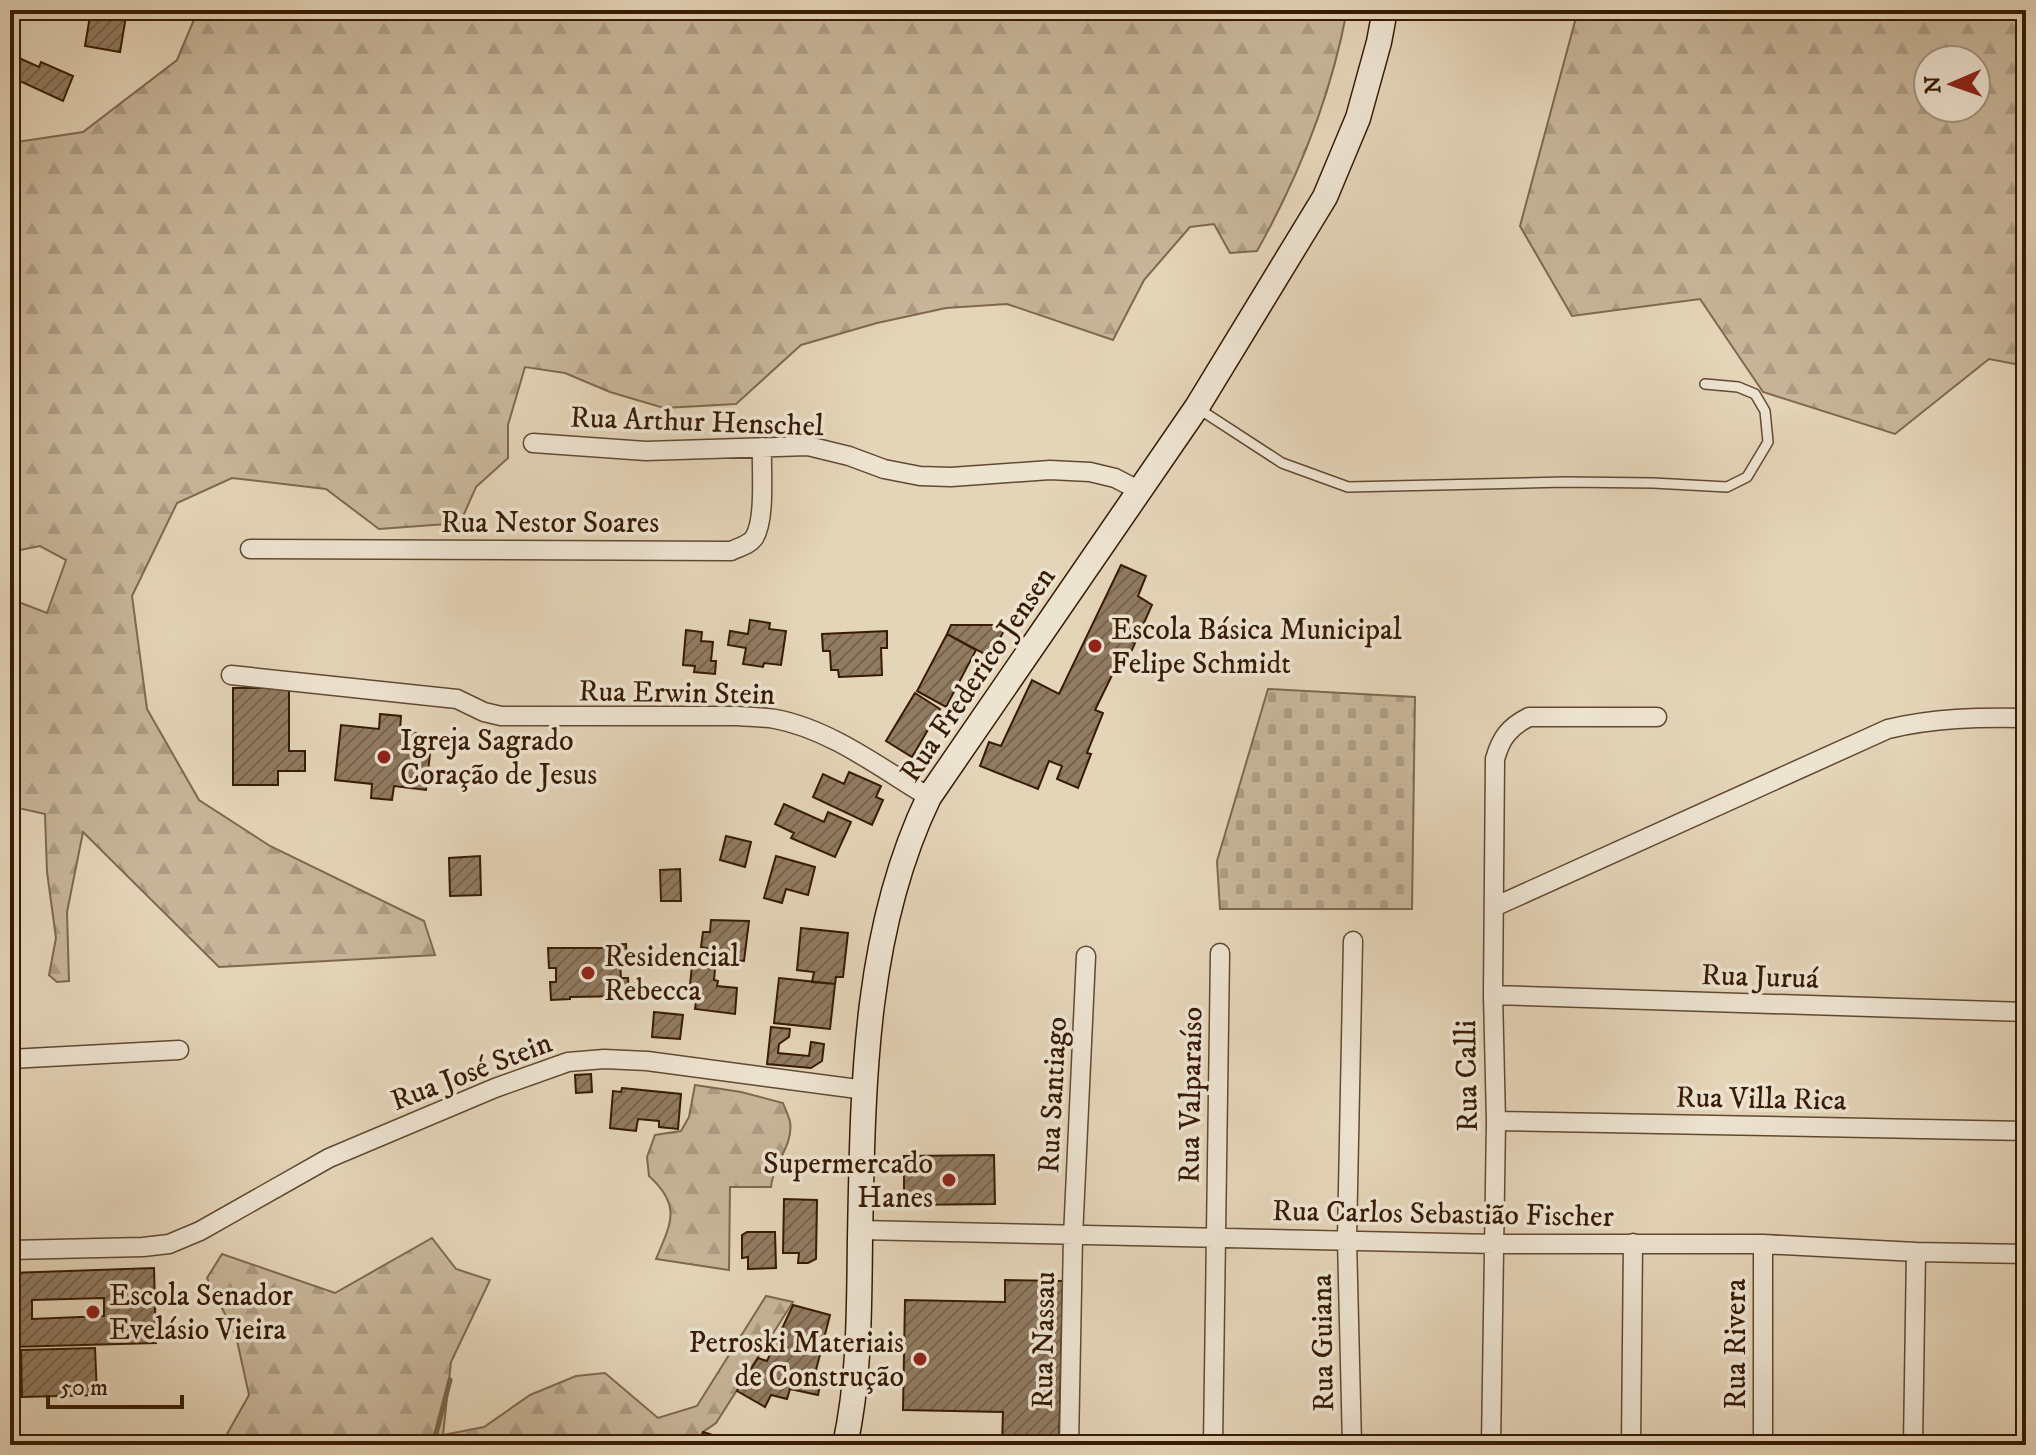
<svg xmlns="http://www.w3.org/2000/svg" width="2036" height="1455" font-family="'IM FELL DW Pica',serif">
<defs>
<pattern id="forest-firs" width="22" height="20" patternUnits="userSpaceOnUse" patternTransform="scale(2)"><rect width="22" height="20" fill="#c7b599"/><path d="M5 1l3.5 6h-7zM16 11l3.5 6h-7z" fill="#ac9b82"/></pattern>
<pattern id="cemetery-stones" width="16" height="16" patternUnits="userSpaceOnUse" patternTransform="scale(2)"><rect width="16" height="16" fill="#c7b599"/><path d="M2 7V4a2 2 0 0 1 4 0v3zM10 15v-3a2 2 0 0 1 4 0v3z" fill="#ac9b82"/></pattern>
<pattern id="building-hatch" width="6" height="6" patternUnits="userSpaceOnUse" patternTransform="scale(2)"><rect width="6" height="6" fill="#917b61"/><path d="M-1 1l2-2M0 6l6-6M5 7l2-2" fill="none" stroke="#77644e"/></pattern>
</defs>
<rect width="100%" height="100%" fill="#e4d4b8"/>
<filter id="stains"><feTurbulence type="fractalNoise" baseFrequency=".0025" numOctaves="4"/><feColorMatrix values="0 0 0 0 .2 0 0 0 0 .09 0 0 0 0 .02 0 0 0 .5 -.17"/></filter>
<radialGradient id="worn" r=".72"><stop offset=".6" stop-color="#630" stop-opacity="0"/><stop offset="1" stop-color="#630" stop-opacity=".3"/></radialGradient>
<path fill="url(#forest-firs)" stroke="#7f684e" stroke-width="2" fill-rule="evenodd" d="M198 10H1347C1331 96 1299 176 1257 251L1230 253 1214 224 1190 227 1144 280 1113 340 1007 304 946 308 877 323 801 345 736 404 664 408 610 392 565 373 525 367 508 425V458L476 487 460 523 379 529 326 489 232 478 177 503 132 596 147 709 199 800 270 846 424 921 435 955 219 967 83 832 67 912 69 981 57 982 49 975 56 938 47 872 45 814 14 807 19 742 10 714V612L21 603 47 613 66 560 40 546 10 552V143L83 132 177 60Z
M1578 10H2026V366L1989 359 1895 434 1763 392 1700 299 1572 316 1520 226ZM1928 60H1976V108H1928Z
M695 1085 741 1092 783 1103C785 1109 789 1116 790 1122 794 1145 772 1165 771 1187H730L729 1270 656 1259C671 1223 682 1206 649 1176L647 1157 655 1135 681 1131 689 1117Z
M432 1238 456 1269 490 1280 451 1362 443 1435 484 1427 530 1395 576 1376 605 1373 658 1418 697 1406 766 1296 793 1302 716 1423 703 1432 698 1445H197L223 1441 249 1395 236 1336 207 1278 222 1254 335 1293Z"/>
<path fill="url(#cemetery-stones)" stroke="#7f684e" stroke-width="2" d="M1268 689 1415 697 1412 909H1220L1217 861Z"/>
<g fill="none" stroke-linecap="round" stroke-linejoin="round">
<path stroke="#7b644a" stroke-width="5" d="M433 1445 450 1380"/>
</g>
<path fill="url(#building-hatch)" stroke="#371b02" stroke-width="2" fill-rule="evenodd" d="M91 10H127L120 52 85 46Z
M19 58 39 67 41 62 73 76 63 101 11 77Z
M1121 565 1146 576 1138 596 1152 605 1123 670 1116 667 1095 710 1103 713 1087 753 1091 754 1078 788 1057 779 1062 766 1049 761 1038 789 980 766 989 742 1001 746 1032 680 1059 694Z
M750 620 770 623 769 629 786 631 781 665 764 663 763 667 743 664 746 648 728 645 730 631 748 634Z
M951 625H1007L990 657 947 634Z
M686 630 702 632 701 641 713 642 711 661H716L715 674 694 672 695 666 683 665Z
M887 631V648H881L882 675 839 677 838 670H831L830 651H823L822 634Z
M947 634 976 650 946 707 917 691Z
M233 688H289V751H305V771H278V785H233Z
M915 693 940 709 912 757 886 741Z
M380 714 401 716 400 731 432 735 426 790 394 786 392 800 371 798 372 784 335 780 341 725 379 729Z
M849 772 881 786 876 797 883 800 872 825 813 797 823 774 844 784Z
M784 804 824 822 828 812 851 822 835 857 791 838 794 833 775 824Z
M726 836 751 842 745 867 720 860Z
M480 856 481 895 450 896 449 858Z
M776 856 815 867 808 895 786 889 782 903 764 898Z
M680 869 681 901H661L660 870Z
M711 920 749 921 744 961 707 958V948L701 947 703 932H710Z
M801 928 848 933 843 977H836L835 984 812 982 814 972 797 970Z
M626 944 627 962H620L621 978H628L629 996 570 997V999L551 1000 550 982H556V968H549L548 948H609L608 945Z
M692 966 715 969 714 980 718 981 717 986 737 988 735 1014 695 1009 697 995 689 994Z
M779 978 835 984 830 1029 774 1023Z
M654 1012 683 1015 680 1039 652 1037Z
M771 1027 790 1029 789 1037 779 1044 778 1053 809 1056 811 1042 824 1044 822 1061 811 1068 767 1064Z
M591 1074 592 1092 576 1093 575 1075Z
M622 1088 681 1094 678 1129 659 1127V1121L638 1119 636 1131 610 1128 613 1091 621 1092Z
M994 1155 995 1204 904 1205V1156Z
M784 1199 817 1200 816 1259 808 1263H798L799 1253H783Z
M747 1232H775L776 1268 748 1269V1257L742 1258V1235Z
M154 1268 156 1343 10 1347V1273ZM104 1298V1316L32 1319V1300Z
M1005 1280 1063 1281 1059 1445H1002L1003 1412 903 1410 905 1300 1005 1302Z
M793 1305 830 1315 815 1374 822 1376 818 1395 790 1389 787 1399 771 1395 765 1407 737 1391 758 1358 767 1361Z
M95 1348 97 1395 22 1397 21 1350Z
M10 1377H15L17 1419 10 1420Z
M703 1432 744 1445H699Z"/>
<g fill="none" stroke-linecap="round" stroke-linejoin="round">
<defs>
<path id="lane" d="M1199 409 1282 463 1348 487 1565 482 1653 483 1727 487 1747 477 1768 442 1765 411 1755 394 1738 387 1705 384"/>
<path id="street" d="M533 443 646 451 808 446 849 456 884 469 920 476 951 477 1050 470 1090 472 1115 478 1140 491
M250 549 731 551C739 547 749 545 754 538 766 519 761 470 762 447
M231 675 457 699 484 712 501 716H738C750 717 763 717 775 719 830 729 882 769 929 797
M1494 907 1888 729C1934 718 1978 717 2026 718
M1493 995 2026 1012
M10 1059 179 1050
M1496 1121 2026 1131
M860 1230 1494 1244H1763L1916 1252 2026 1254
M1763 1244V1445
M10 1250 143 1247 169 1244 200 1231 329 1158 495 1088 568 1062 604 1059 647 1061 865 1090
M1069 1445 1073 1237 1086 956
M1213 1445 1220 953
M1352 1445 1347 1239 1353 941
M1491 1445 1496 1121 1493 995 1495 759C1501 738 1509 727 1529 717H1657
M1631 1445 1633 1243
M1913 1445 1916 1252"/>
<path id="secondary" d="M845 1445C860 1377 859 1308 860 1239 863 1090 863 934 929 797L1197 407 1325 197 1358 118 1379 42 1385 10"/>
</defs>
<use href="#lane" stroke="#624930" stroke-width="12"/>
<use href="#street" stroke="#624930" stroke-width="21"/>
<use href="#secondary" stroke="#371b02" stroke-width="27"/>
<use href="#lane" stroke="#ede3d1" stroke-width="9"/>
<use href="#street" stroke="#ede3d1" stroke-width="18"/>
<use href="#secondary" stroke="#ede3d1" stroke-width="24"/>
</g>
<g fill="#8f2418" stroke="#ede3d1" stroke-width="3">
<circle cx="1095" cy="646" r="8"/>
<circle cx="384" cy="757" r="8"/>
<circle cx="588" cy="973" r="8"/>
<circle cx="949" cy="1180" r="8"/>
<circle cx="93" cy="1312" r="8"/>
<circle cx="920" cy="1359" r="8"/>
</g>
<g text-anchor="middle" stroke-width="7" stroke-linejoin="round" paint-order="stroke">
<g font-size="30" fill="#371b02" stroke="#ede3d1">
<text transform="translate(697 421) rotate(2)" y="10">Rua Arthur Henschel</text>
<text x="550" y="532">Rua Nestor Soares</text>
<text transform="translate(977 674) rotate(-56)" y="10">Rua Frederico Jensen</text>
<text transform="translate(677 692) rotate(1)" y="10">Rua Erwin Stein</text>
<text transform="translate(1760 976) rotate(2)" y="10">Rua Juruá</text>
<text transform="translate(471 1071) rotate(-21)" y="10">Rua José Stein</text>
<text transform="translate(1466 1076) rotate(-91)" y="10">Rua Calli</text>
<text transform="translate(1052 1095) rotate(-87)" y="10">Rua Santiago</text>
<text transform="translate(1190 1095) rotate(-89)" y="10">Rua Valparaíso</text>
<text transform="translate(1761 1098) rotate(1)" y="10">Rua Villa Rica</text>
<text transform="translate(1443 1213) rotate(1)" y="10">Rua Carlos Sebastião Fischer</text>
<text transform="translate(1043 1340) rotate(-89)" y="10">Rua Nassau</text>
<text transform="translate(1322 1343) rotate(-91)" y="10">Rua Guiana</text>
<text transform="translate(1735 1344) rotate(-90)" y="10">Rua Rivera</text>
</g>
<g font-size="30" fill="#371b02" stroke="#ede3d1" text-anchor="start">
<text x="1111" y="639">Escola Básica Municipal<tspan x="1111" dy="34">Felipe Schmidt</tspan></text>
<text x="400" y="750">Igreja Sagrado<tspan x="400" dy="34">Coração de Jesus</tspan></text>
<text x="604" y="966">Residencial<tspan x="604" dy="34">Rebecca</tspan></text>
<text x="933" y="1173" text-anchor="end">Supermercado<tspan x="933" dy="34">Hanes</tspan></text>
<text x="109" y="1305">Escola Senador<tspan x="109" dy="34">Evelásio Vieira</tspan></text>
<text x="904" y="1352" text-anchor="end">Petroski Materiais<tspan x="904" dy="34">de Construção</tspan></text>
</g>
</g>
<rect width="2036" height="1455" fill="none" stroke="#e4d4b8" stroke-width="40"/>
<rect x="12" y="12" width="2012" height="1431" fill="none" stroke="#371b02" stroke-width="4"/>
<rect x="20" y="20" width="1996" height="1415" fill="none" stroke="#371b02" stroke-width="2"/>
<g transform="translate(1952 84) rotate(268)"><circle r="38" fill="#ede3d1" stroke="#a4937e" stroke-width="2"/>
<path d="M0-6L14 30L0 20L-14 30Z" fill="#8f2418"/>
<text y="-12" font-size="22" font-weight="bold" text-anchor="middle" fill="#371b02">N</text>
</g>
<path d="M48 1395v12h134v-12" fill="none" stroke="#371b02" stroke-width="4"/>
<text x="60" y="1395" font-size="24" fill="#371b02" stroke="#ede3d1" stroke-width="6" paint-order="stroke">50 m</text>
<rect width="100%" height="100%" filter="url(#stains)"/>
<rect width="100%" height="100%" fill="url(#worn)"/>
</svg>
